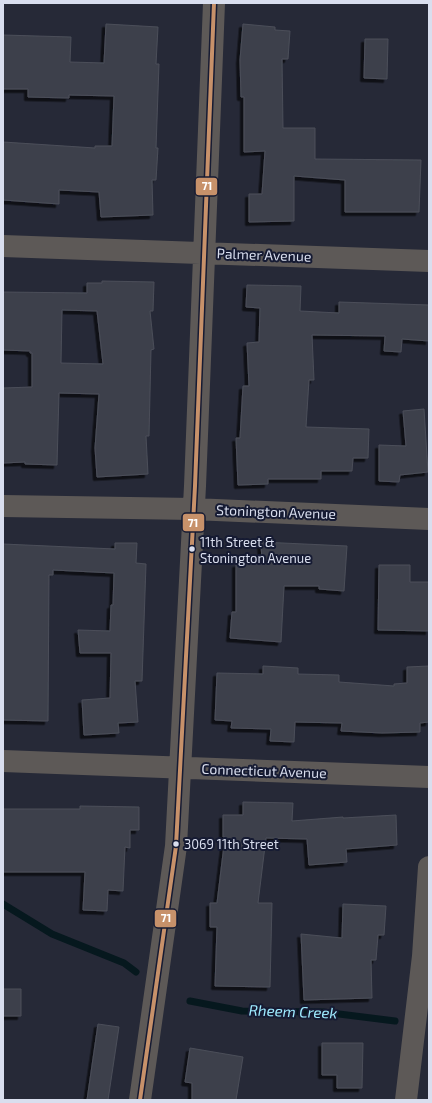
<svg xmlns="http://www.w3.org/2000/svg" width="432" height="1103" font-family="'Exo 2',sans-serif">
<defs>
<filter id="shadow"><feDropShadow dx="-3.5" dy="3.5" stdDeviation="0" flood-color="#0009"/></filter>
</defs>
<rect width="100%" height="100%" fill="#262937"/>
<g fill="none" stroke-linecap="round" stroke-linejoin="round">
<path stroke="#06181e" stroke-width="7" d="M3 904 52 934 124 963 136 972
M190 1001 242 1011 323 1012 395 1021"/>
</g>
<path fill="#3e414c" stroke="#4b4e59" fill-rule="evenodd" filter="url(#shadow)" d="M106 24 158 27 156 64H159L156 148H158L156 180H152L153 215 101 217 99 192 59 190V204L3 200V142L95 148V146H112L114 96 69 95V98L28 97V89H3V35L71 37 70 62 104 63Z
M243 24 275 27V30L290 31 288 59H282L283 128H315V159L421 160 419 212H345V180L294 176V221L249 222V194H262L265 151 244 152V97H241L240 60Z
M365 39H388L387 79 364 78Z
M102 281 154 282 153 311H150L154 349 151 350 149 436H146L148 474 97 477 95 448 99 394 59 393 57 465 25 464V462L3 463V388L32 387V353H30V351L3 350V292L87 293V283H102ZM62 310 97 311 103 364 61 363Z
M247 285 301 286 300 311 339 313V302L429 305V341L402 339 401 352 384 351 385 336 312 335 314 380H309L306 427 369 429 368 458H353L352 471H321V479H268V484L238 485 236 438H240L243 386H249L247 343 259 342 260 308 246 307Z
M424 409 428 472 400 475 399 482 379 481V445L406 446 403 411Z
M261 542 347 546 344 591 319 589V586H284L281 642 230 638 232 612H236V564H262Z
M115 543H137L136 563 146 564 142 681H135L138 722 118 723 119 733 84 735 82 700 110 698 111 653H80L78 630 110 631 111 605H113L114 573 53 570V575H49L48 721 3 720V544L115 549Z
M379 565H410V582H429V631L378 630Z
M263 666 298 668V674L339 675V682L394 686V684L407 683V667L429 666V722L420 723V732L382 733 341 731 342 723 295 722 294 742 270 741 271 729 231 728 232 721 215 720 217 673 263 674Z
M243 802 293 803 292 821 343 817V818L396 815 397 845 346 849 347 862 309 865 307 839 266 838 258 903H272L270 987 215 986 217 927H210V903H217L225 837H223V815H243Z
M80 806 139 807V830H130V848L125 847 123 891 108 890 107 911 83 910 85 872H3V809H80Z
M343 904 386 906 384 935H378L376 960H371L372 998 304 1000 301 934 342 938Z
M3 989H21V1016H3Z
M98 1024 119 1027 108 1100H87Z
M322 1043H363L362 1088H337V1075H322Z
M190 1048 243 1057 236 1100H192V1083L185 1082Z"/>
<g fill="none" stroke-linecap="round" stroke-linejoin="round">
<path stroke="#5d5957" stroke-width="22" d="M3 246 429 261
M3 506 193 509 429 519
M3 761 429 777
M140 1100 176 846 195 486 214 3
M406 1100 423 956 429 867"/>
<defs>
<path id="bus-1" d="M140 1100 176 846 195 486 214 3"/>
</defs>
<use href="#bus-1" stroke="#161b33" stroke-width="7"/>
<use href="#bus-1" stroke="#c7916a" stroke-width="4"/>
</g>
<g fill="#d9deee" stroke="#161b33" stroke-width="1.5">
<circle cx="192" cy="549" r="3.5"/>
<circle cx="176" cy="844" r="3.5"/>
</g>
<g text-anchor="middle" stroke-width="4" stroke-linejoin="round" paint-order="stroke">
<g font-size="13" fill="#d9deee" stroke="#161b33" text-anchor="start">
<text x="200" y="547">11th Street &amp;<tspan x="200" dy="16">Stonington Avenue</tspan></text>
<text x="184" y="849">3069 11th Street</text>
</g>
<g font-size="14" fill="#d9deee" stroke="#161b33">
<text transform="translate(264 255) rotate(2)" y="5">Palmer Avenue</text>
<text transform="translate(276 512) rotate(2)" y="5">Stonington Avenue</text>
<text transform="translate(264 771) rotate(2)" y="5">Connecticut Avenue</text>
</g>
<g font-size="15" font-style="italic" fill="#9eebff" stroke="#161b33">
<text transform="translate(293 1012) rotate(2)" y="5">Rheem Creek</text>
</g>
</g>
<g stroke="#161b33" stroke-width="1.5">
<rect x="195" y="177" width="23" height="19" rx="4" fill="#c7916a"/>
<rect x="182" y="513" width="23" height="19" rx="4" fill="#c7916a"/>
<rect x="154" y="909" width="23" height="19" rx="4" fill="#c7916a"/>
</g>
<g font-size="11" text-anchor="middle" font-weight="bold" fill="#fff">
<text x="207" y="190">71</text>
<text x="193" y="527">71</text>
<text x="166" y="922">71</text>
</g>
<rect width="432" height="1103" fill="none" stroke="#d9deee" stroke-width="8"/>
</svg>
